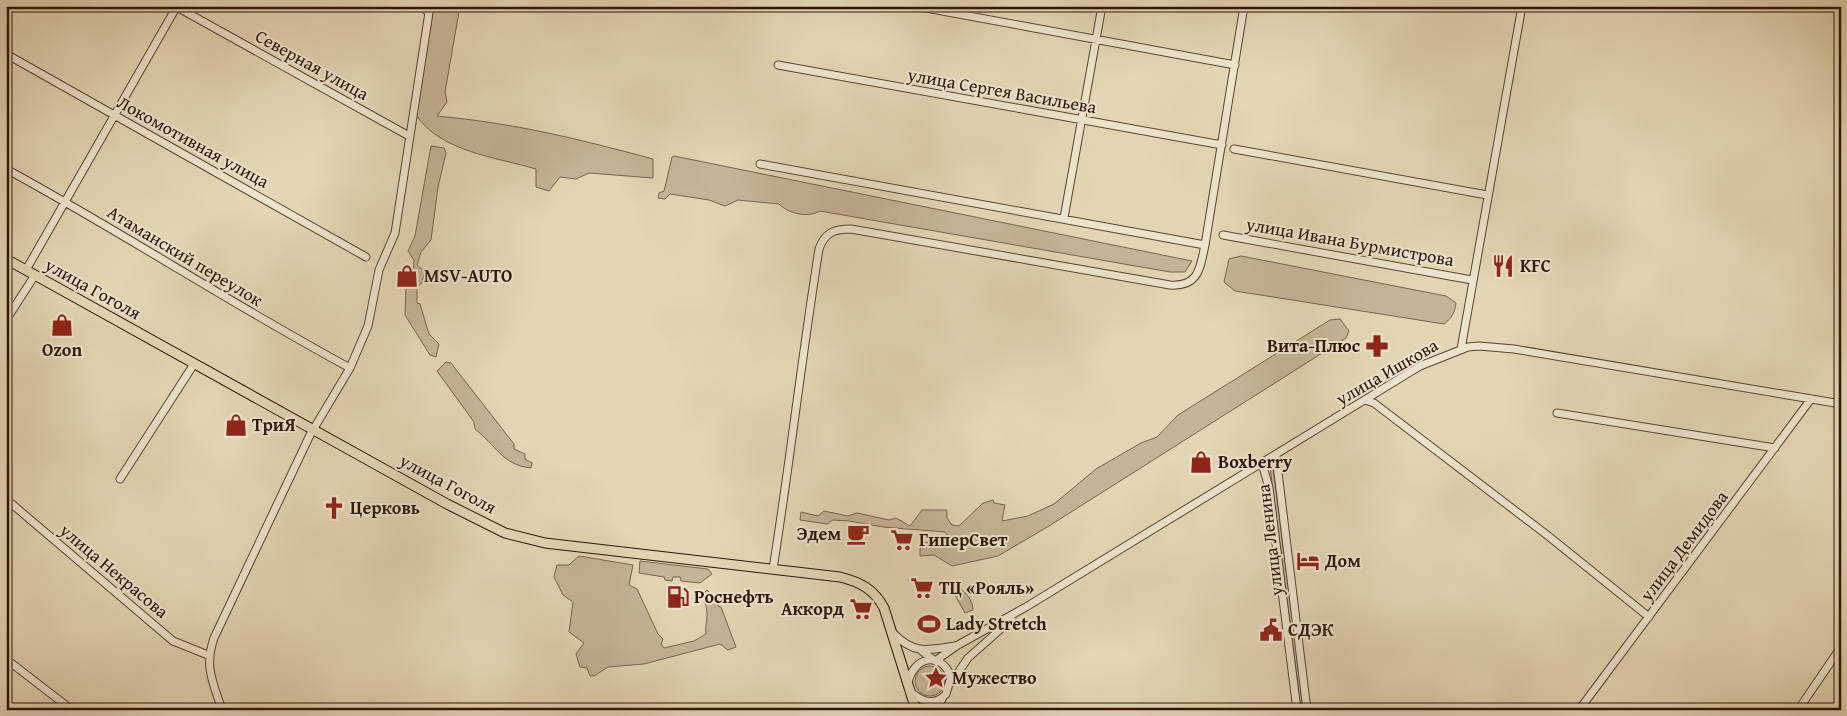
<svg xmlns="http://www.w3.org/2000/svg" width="1847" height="716" font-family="'Gentium Book Plus',serif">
<rect width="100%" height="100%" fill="#e4d6b4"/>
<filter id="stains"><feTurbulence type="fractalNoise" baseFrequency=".004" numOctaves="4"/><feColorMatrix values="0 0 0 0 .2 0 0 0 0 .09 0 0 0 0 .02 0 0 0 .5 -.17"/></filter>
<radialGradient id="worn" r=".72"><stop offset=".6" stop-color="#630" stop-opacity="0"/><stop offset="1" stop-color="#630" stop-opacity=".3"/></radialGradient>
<path fill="#c5b597" stroke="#796450" d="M433 6H460L445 92 447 102 437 116C514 123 579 139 653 159V178L589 173 576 179 560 177 549 191 536 187V169C496 157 441 152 416 115Z
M431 146 444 148 446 153 438 187 431 240 421 252 417 265 425 272 422 283 417 287V303L420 304 429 334 439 344 436 357 430 355 405 315 406 284 413 277 414 260 408 251 415 236Z
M674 156 1192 261 1185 272H1170L820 211C808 218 789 214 779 204L738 200 725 206 709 200 670 194 665 199 658 198 659 193 664 191 672 157Z
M1241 256 1446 296 1456 303C1455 312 1452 318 1444 324L1235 291 1224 282 1229 259Z
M1340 319 1349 331 1346 338 1049 526 998 556 952 566 934 555 920 556V549L926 542 945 548 952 541 945 532 883 527 849 521 833 520 827 524 800 520 801 512 818 516 824 511 848 516 857 513 889 520 896 518 910 526 922 510H947V518L952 525 959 526 983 503 993 500 994 503 1005 505 1002 521 1028 516 1054 504 1096 469 1141 443 1157 437 1178 415 1330 320Z
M446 362 451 363 514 444V449L525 454V459L532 463 531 468C502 465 496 445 475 429L474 422 437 371Z
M1270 467H1273L1304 710H1301Z
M579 556 633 565 629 585 637 589 658 634 663 639 661 644 664 648 694 641 706 634C705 627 707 621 707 614 707 606 703 600 704 593L707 590 714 597 718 606 721 607 736 647 728 650 720 644 644 664 608 667 594 676H590L587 668 580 667 576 654 584 643 569 632 573 602 563 595 554 577 557 565H569Z
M640 561 708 569 712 574 700 583 681 581 680 577H673L672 581 665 580 664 577 639 573Z
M958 588C966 592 973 600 973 610L965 613 955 595V589Z
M915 681a15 15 0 1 1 30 0a15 15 0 1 1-30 0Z"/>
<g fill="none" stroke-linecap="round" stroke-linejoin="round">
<defs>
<path id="minor" d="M175 6 409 136
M419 6 429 12
M915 6 1235 65
M6 54 366 257
M778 65 1222 145
M1234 149 1487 195
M760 164 1205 245
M6 169C122 232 233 305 350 368
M1064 218 1102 6
M1223 235 1472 280
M26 270 177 6
M6 320 35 275
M1461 349 1522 6
M1365 400 1374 403 1547 535 1649 617
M1557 413 1775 448
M1276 456 1307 710
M1262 463 1269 488 1297 710
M120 479 194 364
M6 499 173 641 208 655
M773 569C790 462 802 355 819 249 825 232 835 229 851 229L1170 285C1199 287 1200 268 1205 245L1244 6
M894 634C915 655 928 650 955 646
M922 651 935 661 958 645 1026 607 1420 366 1468 347 1479 346 1514 349 1841 404
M6 659 72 710
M908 683C913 657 941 650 951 677L946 694C935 706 922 702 911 692
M951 683 968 658 1012 619
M222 710C213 682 204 667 214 638L310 435 350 368 368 326 379 270 395 233 430 6
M936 710 943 697
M1579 710 1811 399
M1798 710 1841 647"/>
<path id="major" d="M6 259 447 504 505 533 545 543 840 577C860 582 874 589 884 608L916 710"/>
</defs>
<use href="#minor" stroke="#5b4434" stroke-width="9"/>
<use href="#major" stroke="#2d140a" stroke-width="11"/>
<use href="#minor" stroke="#ede4ce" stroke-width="7"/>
<use href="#major" stroke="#e4d6b4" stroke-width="9"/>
</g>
<defs>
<symbol id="restaurant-bare" viewBox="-9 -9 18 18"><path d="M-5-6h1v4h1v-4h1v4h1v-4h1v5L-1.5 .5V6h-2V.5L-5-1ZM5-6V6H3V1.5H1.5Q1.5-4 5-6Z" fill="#8f2418" stroke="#ede4ce" stroke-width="2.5" paint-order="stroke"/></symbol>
<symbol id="shop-bare" viewBox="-9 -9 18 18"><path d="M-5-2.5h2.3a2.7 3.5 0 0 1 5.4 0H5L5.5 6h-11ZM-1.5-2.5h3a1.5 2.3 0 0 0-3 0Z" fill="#8f2418" stroke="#ede4ce" stroke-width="2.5" paint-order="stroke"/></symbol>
<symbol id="pharmacy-bare" viewBox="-9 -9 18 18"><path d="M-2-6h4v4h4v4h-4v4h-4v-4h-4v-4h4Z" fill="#8f2418" stroke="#ede4ce" stroke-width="2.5" paint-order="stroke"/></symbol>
<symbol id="church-bare" viewBox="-9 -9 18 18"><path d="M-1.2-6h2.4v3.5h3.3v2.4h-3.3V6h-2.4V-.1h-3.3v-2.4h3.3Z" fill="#8f2418" stroke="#ede4ce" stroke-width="2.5" paint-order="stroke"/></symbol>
<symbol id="cafe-bare" viewBox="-9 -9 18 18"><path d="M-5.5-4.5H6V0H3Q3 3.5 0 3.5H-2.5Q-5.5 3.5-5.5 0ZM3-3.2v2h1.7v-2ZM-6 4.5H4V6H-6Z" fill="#8f2418" stroke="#ede4ce" stroke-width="2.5" paint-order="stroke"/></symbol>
<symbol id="supermarket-bare" viewBox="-9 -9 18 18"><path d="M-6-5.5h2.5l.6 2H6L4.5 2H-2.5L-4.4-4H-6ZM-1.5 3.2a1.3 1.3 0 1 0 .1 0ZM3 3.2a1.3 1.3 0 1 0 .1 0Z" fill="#8f2418" stroke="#ede4ce" stroke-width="2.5" paint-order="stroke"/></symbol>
<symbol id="hotel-bare" viewBox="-9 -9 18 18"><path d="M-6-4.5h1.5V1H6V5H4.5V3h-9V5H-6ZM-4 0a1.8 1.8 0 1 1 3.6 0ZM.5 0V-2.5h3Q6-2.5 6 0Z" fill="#8f2418" stroke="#ede4ce" stroke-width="2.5" paint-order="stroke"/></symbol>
<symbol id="fuel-bare" viewBox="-9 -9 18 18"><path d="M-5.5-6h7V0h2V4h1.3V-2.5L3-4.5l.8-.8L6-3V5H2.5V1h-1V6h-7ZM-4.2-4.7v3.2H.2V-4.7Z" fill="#8f2418" stroke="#ede4ce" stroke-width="2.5" paint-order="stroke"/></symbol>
<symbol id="stadium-bare" viewBox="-9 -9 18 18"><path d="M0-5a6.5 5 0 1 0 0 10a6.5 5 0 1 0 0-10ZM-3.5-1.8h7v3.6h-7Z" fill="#8f2418" stroke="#ede4ce" stroke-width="2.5" paint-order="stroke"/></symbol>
<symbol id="civic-bare" viewBox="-9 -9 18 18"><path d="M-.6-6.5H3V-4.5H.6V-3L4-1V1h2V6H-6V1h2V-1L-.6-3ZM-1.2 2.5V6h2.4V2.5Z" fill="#8f2418" stroke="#ede4ce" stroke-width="2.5" paint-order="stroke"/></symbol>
<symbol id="sight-bare" viewBox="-9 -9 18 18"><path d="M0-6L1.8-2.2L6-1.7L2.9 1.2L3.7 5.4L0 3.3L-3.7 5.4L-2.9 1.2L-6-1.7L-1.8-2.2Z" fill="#8f2418" stroke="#ede4ce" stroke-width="2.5" paint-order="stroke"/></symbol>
</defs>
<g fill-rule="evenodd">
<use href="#restaurant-bare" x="1487" y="250" width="32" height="32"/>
<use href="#shop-bare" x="391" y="260" width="32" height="32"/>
<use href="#shop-bare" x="46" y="309" width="32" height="32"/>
<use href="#pharmacy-bare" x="1361" y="330" width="32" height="32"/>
<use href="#shop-bare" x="220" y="409" width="32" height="32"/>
<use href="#shop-bare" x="1185" y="446" width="32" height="32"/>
<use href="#church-bare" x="318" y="492" width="32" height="32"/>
<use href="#cafe-bare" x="842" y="518" width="32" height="32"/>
<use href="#supermarket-bare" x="886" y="524" width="32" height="32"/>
<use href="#hotel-bare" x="1292" y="545" width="32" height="32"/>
<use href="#supermarket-bare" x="906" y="572" width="32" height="32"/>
<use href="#fuel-bare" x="662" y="581" width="32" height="32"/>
<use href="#supermarket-bare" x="845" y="593" width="32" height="32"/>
<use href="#stadium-bare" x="913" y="608" width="32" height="32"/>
<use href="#civic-bare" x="1255" y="614" width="32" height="32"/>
<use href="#sight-bare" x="920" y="662" width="32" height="32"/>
</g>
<g text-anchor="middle" stroke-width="4" stroke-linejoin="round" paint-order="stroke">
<g font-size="18" fill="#2d140a" stroke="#ede4ce">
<text transform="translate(312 65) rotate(29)" y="6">Северная улица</text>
<text transform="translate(1002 91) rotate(10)" y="6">улица Сергея Васильева</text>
<text transform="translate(193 142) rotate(29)" y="6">Локомотивная улица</text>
<text transform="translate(1350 242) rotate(10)" y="6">улица Ивана Бурмистрова</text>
<text transform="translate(185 256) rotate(31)" y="6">Атаманский переулок</text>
<text transform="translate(93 289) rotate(29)" y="6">улица Гоголя</text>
<text transform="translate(1387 372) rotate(-30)" y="6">улица Ишкова</text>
<text transform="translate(448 484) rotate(28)" y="6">улица Гоголя</text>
<text transform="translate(1270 540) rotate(-97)" y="6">улица Ленина</text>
<text transform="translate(1684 546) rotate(-53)" y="6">улица Демидова</text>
<text transform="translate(114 571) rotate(40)" y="6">улица Некрасова</text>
</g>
<g font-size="18" font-weight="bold" fill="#2d140a" stroke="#ede4ce" text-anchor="start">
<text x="1520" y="272">KFC</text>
<text x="424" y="282">MSV-AUTO</text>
<text x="1360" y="352" text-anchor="end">Вита-Плюс</text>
<text x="62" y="356" text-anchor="middle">Ozon</text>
<text x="252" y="431">ТриЯ</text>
<text x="1218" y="468">Boxberry</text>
<text x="350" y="514">Церковь</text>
<text x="841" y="540" text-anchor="end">Эдем</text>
<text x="919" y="546">ГиперСвет</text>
<text x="1325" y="567">Дом</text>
<text x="939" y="594">ТЦ «Рояль»</text>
<text x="694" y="603">Роснефть</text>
<text x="844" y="615" text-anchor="end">Аккорд</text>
<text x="946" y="630">Lady Stretch</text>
<text x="1288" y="636">СДЭК</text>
<text x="952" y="684">Мужество</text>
</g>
</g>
<rect width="1847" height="716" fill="none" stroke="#e4d6b4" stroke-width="25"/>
<rect x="8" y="8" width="1832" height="701" fill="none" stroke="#2d140a" stroke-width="2.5"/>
<rect x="12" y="12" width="1822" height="691" fill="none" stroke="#2d140a"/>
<rect width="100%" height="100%" filter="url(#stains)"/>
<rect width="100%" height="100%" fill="url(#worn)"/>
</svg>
